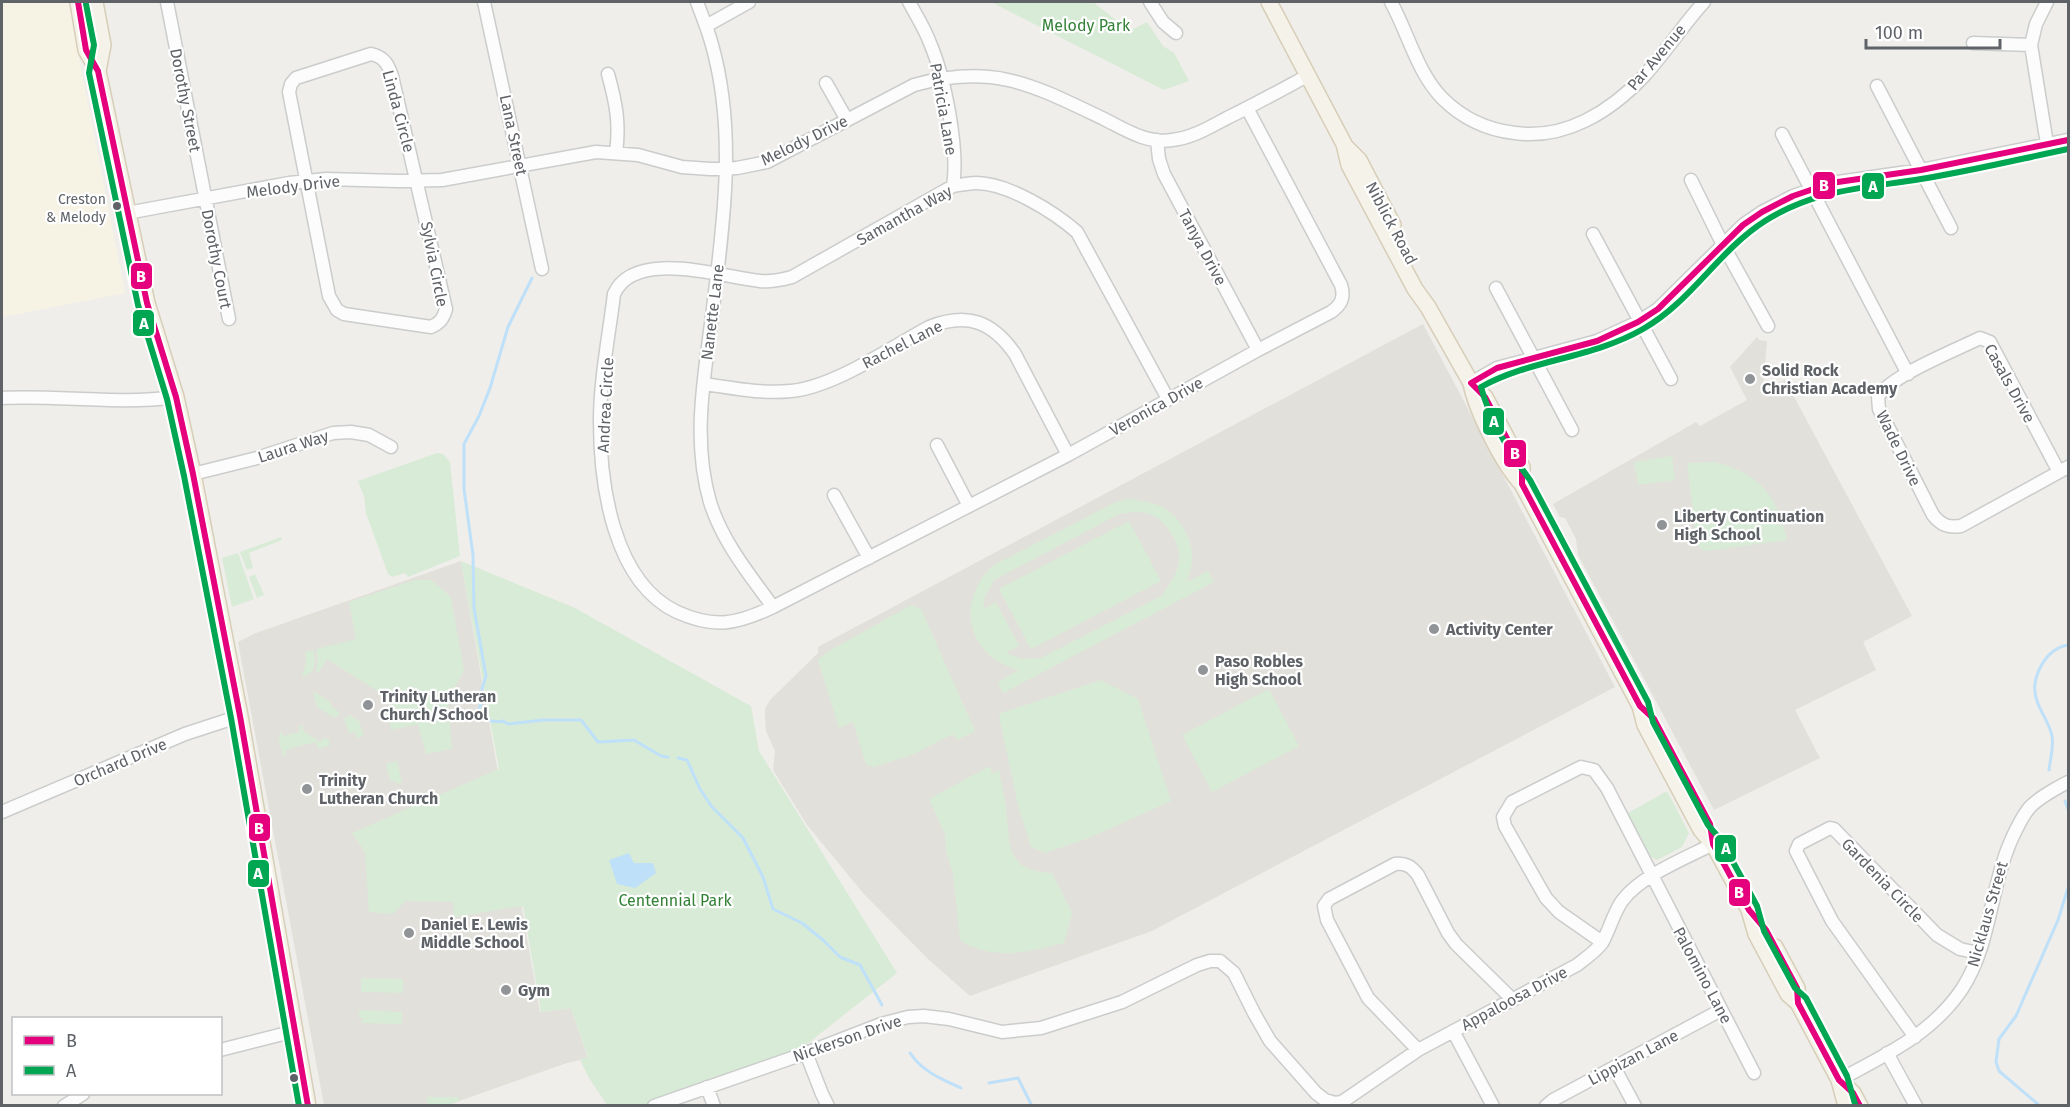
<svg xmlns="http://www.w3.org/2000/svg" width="2070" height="1107" font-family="'Fira Sans',sans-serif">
<rect width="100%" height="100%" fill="#efeeea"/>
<path fill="#f7f3e4" d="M2 2H68L125 293 2 317Z"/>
<path fill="#e2e0da" d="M1423 324 1615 687 1152 931 970 996 928 959 863 893 807 825 773 770 775 751 766 731 765 717V709L770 700 818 653V647Z
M1757 337 1759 340 1767 341 1763 391 1785 380 1912 616 1863 642 1876 670 1795 710 1820 758 1714 810 1578 555 1576 539 1565 518 1560 517 1553 504 1696 422 1700 426 1747 400 1730 367Z
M461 561 540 1012 571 1008 588 1058 567 1063 448 1105H324L238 642 256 633Z"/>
<path fill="#d8ebd6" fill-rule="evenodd" d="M991 2H1093L1130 31 1147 22 1163 46 1174 53 1189 81 1164 90Z
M437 453 443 454 450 462 460 556 408 577 405 573 392 577 388 574 366 513 364 496 358 481Z
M1672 456 1675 480 1638 485 1634 462Z
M1714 462C1760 473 1777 495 1787 540L1707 551 1701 549 1697 544 1687 463Z
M1128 499C1139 500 1154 502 1164 508 1179 517 1192 537 1192 555 1193 564 1189 574 1187 582L1208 571 1214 582 1003 693 998 682 1019 670C967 656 955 604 992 566L1116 502ZM1135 512C1139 513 1145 512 1149 514 1167 519 1182 546 1179 563 1176 576 1169 586 1161 596L1041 658 1022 659 1006 653 1019 646 996 602 983 609 985 596 994 580 1119 514Z
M1129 521 1161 581 1031 649 999 589Z
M281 537 282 540 249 553 253 568 247 570 240 552Z
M238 553 254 599 232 607 222 558Z
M461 561 575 608 751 706 759 751 897 973 788 1059 654 1105H607L589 1078 580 1060 588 1057 571 1008 541 1012 523 906 454 917 453 902 405 901 393 914 369 912 365 852 352 833 499 769Z
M255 574 264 595 257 598 249 577Z
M415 580H431L451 597 464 671 448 699 452 749 426 754 418 724 391 730 389 720H381L393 701 327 659 318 673 316 672 318 662 316 649 356 639 349 602Z
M911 605 921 609 975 731 957 740 953 734 912 755 873 767 866 764 853 722 839 728 818 660 824 654Z
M314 650C316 663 316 674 302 677L306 662 305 652Z
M1101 680 1138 699 1171 801 1089 838 1045 853 1031 847 1018 805 999 716 1001 713Z
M1269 689 1299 746 1212 792 1182 735Z
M313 691 330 702 332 707 339 712 338 717 331 716 317 707Z
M350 715 359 721 364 736 357 738 355 732 349 734 344 719Z
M303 725V731L320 742 324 737 329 740 330 745 318 749 316 742 288 749 285 751 286 756 284 757C281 748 276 738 282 731L283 736 300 732 299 726Z
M397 761 402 782 399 784 394 781 391 782 386 764Z
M990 766 992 773 999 770C1001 783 1004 795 1006 807 1010 844 1005 872 1052 873L1072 913 1064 943C1035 950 1005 959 976 948 969 946 964 944 960 939L953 874 946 851 945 834 929 799Z
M1667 791 1689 833 1682 847 1657 860 1651 857 1628 813Z
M361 978 403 979V993L361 992Z
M359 1010 402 1012V1024L362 1023V1018H359Z
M427 1097H458L459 1101 448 1105H428Z"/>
<path fill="#bfe0f9" d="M629 853 634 863H653L656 873 635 888 617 884 609 860Z"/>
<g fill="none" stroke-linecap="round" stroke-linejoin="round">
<path stroke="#bfe0f9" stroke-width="3" d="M532 278 508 327 490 388 479 416 464 444V489L473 555 474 608 486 676 482 689V701L477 714C486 720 492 723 503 721L508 724 543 720H581L598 742 634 740 661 756 668 757
M678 758 687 760 700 789 712 807 743 838 763 877 773 909 802 923 823 940 840 957 860 965 882 1005
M2049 770C2050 760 2054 746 2052 736 2050 724 2041 713 2037 701 2029 679 2045 649 2068 645
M2065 801 2068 809
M910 1053C922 1071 941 1079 961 1088
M989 1083 1018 1078 1032 1106
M2040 1106 1999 1071 1996 1062 1999 1039 2016 1016 2058 920 2068 888"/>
<defs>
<path id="minor" d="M167 2 229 319
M484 2 542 269
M697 2C702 16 708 30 712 45 737 133 723 227 712 316 704 379 692 440 710 502 722 541 749 574 773 607
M909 2C916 15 925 29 930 43 945 78 959 150 953 186
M1150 2 1163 22 1176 33
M1391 2C1408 33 1417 72 1442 98 1462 118 1488 130 1515 133 1565 140 1610 112 1644 76 1665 53 1683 25 1704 2
M2047 2 2036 24 2031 45 2047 144
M706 26 749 2
M1973 43 2031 45
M371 54C384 57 388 64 392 76L446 309C443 319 440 323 431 327L344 314 337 310 329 296 289 92 291 84 296 78Z
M608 74C616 103 620 123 616 153
M826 83 847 120
M1877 86 1951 228
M1782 134 1908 374
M1157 140 1159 159 1164 174 1258 350
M1691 180 1722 243 1768 326
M127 213 289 183 326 179 398 181 442 180 596 152 638 155 682 167 710 169 737 168 767 162 914 85C994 63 1033 85 1104 119 1126 130 1147 144 1172 140 1192 138 1210 127 1227 118 1254 105 1281 90 1307 76
M1593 234 1671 379
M1496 288 1572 430
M1471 383 1497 368 1597 341 1638 322 1658 309 1743 225 1762 212 1793 196 1831 183 1921 170 2068 140
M704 384C733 388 761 394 791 391 834 387 890 348 929 327 967 312 992 321 1015 354L1068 455
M2 398C59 395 118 405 176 397
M1168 399 1077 232C1054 212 1008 183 976 183 969 183 961 185 953 186L792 277C781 280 771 282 760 281 722 277 634 248 614 294 609 336 600 379 600 421 600 484 613 582 677 612 715 629 737 624 773 607L1068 455 1258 350 1331 312C1341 305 1345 298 1341 285L1247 108
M937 445 969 506
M2059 472 1990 342 1980 338C1956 350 1890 376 1878 397L1879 409 1933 515C1941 525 1948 528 1961 526L2068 467
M193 474 257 458 333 433 351 432 369 435 391 447
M834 495 869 558
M2 812 185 734 240 716
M1602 942 1559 912 1546 898 1505 826 1503 817 1512 802 1581 767 1594 770 1607 788 1754 1073
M1453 1031 1493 1106
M1915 1037 1832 921 1796 851 1799 844 1830 828 1834 829 1937 935 1960 949 1978 953
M220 1050 295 1031
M1418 1050 1368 998 1327 920 1324 906 1329 899 1395 864C1406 863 1411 866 1418 875L1448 933 1456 944 1513 1000
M806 1053 822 1094 828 1106
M1887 1053 1916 1106
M1614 1067 1635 1106
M1839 1080C1885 1055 1932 1034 1962 989 1992 943 1990 883 2014 834 2019 824 2023 815 2030 807 2041 796 2055 789 2068 782
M707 1087 714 1106
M64 1106 83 1094
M654 1106 806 1053 881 1024 908 1017 924 1016 949 1019 1002 1032 1041 1028 1122 1002 1197 965 1210 961H1220L1234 973 1254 1013 1270 1041 1316 1093 1325 1100 1335 1103 1342 1102 1418 1050 1577 965C1586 958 1595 952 1602 943 1610 929 1613 914 1622 901 1640 876 1686 858 1713 844
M1546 1106 1553 1100 1721 1010"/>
<path id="major" d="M78 2 86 50 98 71 147 303 176 397 193 474 240 716 308 1106
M95 2 103 45 98 71
M1269 2 1344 144 1349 165 1415 289 1428 307 1471 383 1485 397 1522 467V484
M1345 146 1359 160 1393 225
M1471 383C1476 410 1503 464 1522 484L1640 706 1645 725 1701 830 1713 844 1749 910 1756 934 1788 994 1798 1003 1839 1080 1846 1106
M1775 947 1797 988 1798 1003
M1839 1080 1853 1093 1860 1106"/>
</defs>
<use href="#minor" stroke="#cbcccc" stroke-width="15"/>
<use href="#major" stroke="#d7ceb8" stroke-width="18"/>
<use href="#minor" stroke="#fdfcfc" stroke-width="12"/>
<use href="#major" stroke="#f4f2e9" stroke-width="15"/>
<defs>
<path id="bus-1" d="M78 2 86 50 98 71 147 303 176 397 193 474 240 716 308 1106
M1860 1106 1853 1093 1839 1080 1798 1003 1797 988 1766 930 1749 910 1713 844 1710 824 1654 719 1640 706 1522 484V467L1485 397 1471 383 1497 368 1597 341 1638 322 1658 309 1743 225 1762 212 1793 196 1831 183 1921 170 2068 140"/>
<path id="bus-2" d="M86 4 94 45 89 73 138 305 167 399 184 476 231 718 299 1106
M1855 1104 1847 1076 1806 998 1795 988 1764 931 1757 906 1721 840 1708 825 1653 722 1648 702 1530 480C1509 452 1490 421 1481 387 1531 359 1591 359 1643 329 1691 302 1719 250 1765 221 1815 189 1866 188 1921 179 1971 171 2020 159 2068 149"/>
</defs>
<use href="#bus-1" stroke="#fff" stroke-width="10"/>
<use href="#bus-2" stroke="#fff" stroke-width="10"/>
<use href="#bus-1" stroke="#e5007d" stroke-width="6"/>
<use href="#bus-2" stroke="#00a651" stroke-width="6"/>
</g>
<g fill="#5f6368" stroke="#fff" stroke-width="2">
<circle cx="117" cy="206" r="5"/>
<circle cx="294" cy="1078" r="5"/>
</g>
<g fill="#919496" stroke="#fff" stroke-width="2">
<circle cx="1750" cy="379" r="6"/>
<circle cx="1662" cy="525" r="6"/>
<circle cx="1434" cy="629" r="6"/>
<circle cx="1203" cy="670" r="6"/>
<circle cx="368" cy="705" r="6"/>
<circle cx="307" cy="789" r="6"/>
<circle cx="409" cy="933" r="6"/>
<circle cx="506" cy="990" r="6"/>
</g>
<g text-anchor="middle" stroke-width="4.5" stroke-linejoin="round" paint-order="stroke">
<g font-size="14" fill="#5f6368" stroke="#fff" text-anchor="end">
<text x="106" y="204">Creston<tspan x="106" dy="18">&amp; Melody</tspan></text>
</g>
<g font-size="16" fill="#348238" stroke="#fff">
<text x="1086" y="31">Melody Park</text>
<text x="675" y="906">Centennial Park</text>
</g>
<g font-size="16" fill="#5f6368" stroke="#fff">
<text transform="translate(1656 57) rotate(-50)" y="6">Par Avenue</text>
<text transform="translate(186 100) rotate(79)" y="6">Dorothy Street</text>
<text transform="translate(944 109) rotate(80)" y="6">Patricia Lane</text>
<text transform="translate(399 111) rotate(75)" y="6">Linda Circle</text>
<text transform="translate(514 135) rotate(78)" y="6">Lana Street</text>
<text transform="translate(804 140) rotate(-26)" y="6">Melody Drive</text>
<text transform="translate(293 186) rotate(-7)" y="6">Melody Drive</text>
<text transform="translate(904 215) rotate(-29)" y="6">Samantha Way</text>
<text transform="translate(1392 223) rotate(62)" y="6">Niblick Road</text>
<text transform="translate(1203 247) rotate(62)" y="6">Tanya Drive</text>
<text transform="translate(217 259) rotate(79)" y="6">Dorothy Court</text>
<text transform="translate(435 264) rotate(79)" y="6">Sylvia Circle</text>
<text transform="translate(712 312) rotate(-83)" y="6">Nanette Lane</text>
<text transform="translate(902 344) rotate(-27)" y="6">Rachel Lane</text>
<text transform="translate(2010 383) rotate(61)" y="6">Casals Drive</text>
<text transform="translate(605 405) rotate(-87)" y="6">Andrea Circle</text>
<text transform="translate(1156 406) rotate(-29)" y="6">Veronica Drive</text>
<text transform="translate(293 446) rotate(-18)" y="6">Laura Way</text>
<text transform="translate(1899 448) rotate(64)" y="6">Wade Drive</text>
<text transform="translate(120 762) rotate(-23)" y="6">Orchard Drive</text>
<text transform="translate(1883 880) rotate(46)" y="6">Gardenia Circle</text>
<text transform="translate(1987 914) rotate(-74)" y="6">Nicklaus Street</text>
<text transform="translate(1703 975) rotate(62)" y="6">Palomino Lane</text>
<text transform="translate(1514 998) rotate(-28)" y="6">Appaloosa Drive</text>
<text transform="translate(847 1038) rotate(-19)" y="6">Nickerson Drive</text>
<text transform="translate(1633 1057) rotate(-28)" y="6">Lippizan Lane</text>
</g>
<g font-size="16" font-weight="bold" fill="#5f6368" stroke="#fff" text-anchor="start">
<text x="1762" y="376">Solid Rock<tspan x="1762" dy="18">Christian Academy</tspan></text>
<text x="1674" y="522">Liberty Continuation<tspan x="1674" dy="18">High School</tspan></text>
<text x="1446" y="635">Activity Center</text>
<text x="1215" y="667">Paso Robles<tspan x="1215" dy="18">High School</tspan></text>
<text x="380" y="702">Trinity Lutheran<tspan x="380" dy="18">Church/School</tspan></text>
<text x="319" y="786">Trinity<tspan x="319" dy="18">Lutheran Church</tspan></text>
<text x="421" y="930">Daniel E. Lewis<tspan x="421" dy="18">Middle School</tspan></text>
<text x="518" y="996">Gym</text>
</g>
</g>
<g stroke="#fff" stroke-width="2">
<rect x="1812" y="171" width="24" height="29" rx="6" fill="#e5007d"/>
<rect x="1861" y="172" width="24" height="28" rx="6" fill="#00a651"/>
<rect x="130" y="262" width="23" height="28" rx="6" fill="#e5007d"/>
<rect x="132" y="309" width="23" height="28" rx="6" fill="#00a651"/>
<rect x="1482" y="407" width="23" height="29" rx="6" fill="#00a651"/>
<rect x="1503" y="439" width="24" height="29" rx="6" fill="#e5007d"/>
<rect x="248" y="813" width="23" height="29" rx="6" fill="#e5007d"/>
<rect x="1714" y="834" width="23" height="29" rx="6" fill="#00a651"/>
<rect x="247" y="859" width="23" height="29" rx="6" fill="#00a651"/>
<rect x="1728" y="878" width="23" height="29" rx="6" fill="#e5007d"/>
</g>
<g font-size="16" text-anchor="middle" font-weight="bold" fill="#fff">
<text x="1824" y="191">B</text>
<text x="1873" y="192">A</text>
<text x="141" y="282">B</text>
<text x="144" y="329">A</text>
<text x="1494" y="427">A</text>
<text x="1515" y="459">B</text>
<text x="259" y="834">B</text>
<text x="1726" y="854">A</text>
<text x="258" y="879">A</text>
<text x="1739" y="898">B</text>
</g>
<rect width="2070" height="1107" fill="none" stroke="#5f6368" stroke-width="6"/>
<rect x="12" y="1017" width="210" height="78" fill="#ffffff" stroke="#bfc1c3" stroke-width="1.5"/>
<rect x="24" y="1036" width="30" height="9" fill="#e5007d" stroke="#bfc1c3" stroke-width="1.5"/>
<text x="66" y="1047" font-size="18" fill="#5f6368">B</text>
<rect x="24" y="1066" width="30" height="9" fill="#00a651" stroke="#bfc1c3" stroke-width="1.5"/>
<text x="66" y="1077" font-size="18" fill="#5f6368">A</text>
<path d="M1866 39v9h134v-9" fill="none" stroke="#5f6368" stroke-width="3"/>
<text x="1875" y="39" font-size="18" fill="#5f6368" stroke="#ffffff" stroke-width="4.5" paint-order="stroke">100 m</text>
</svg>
